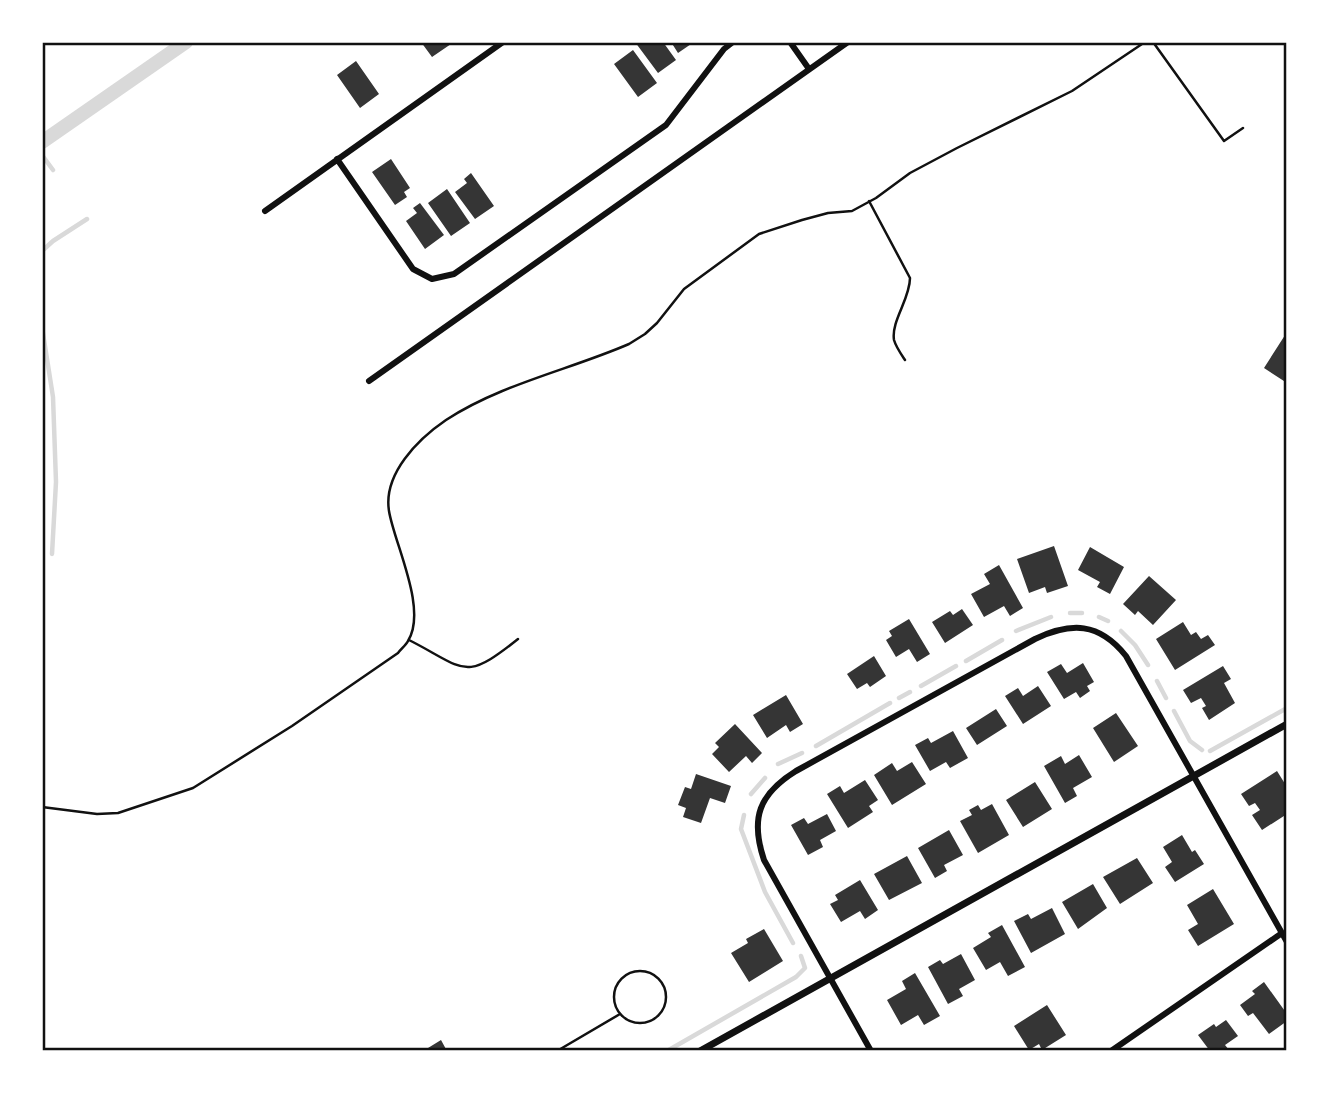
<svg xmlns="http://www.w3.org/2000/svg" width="1329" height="1093" font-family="Commissioner,sans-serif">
<rect width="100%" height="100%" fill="#fff"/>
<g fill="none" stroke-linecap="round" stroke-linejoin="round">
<path stroke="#d9d9d9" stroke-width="4.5" d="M42 155 53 170
M42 251 53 241 87 219
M42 327 53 397 56 482 52 554
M1070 613H1082
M1099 617 1108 621
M1016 631 1051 617
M1121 631 1135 645 1148 665
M966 661 1002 640
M1157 681 1166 698
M921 686 956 666
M899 698 910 692
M1174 711 1190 741 1202 750
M816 746 890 703
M1210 751 1287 708
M778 764 802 753
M751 794 765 778
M744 815 741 829 765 892 793 943
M667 1051 796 977 805 968 801 956"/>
<path stroke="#d9d9d9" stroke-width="14" d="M42 142 186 42"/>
</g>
<path fill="#353535" d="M421 42H450L451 44 432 57Z
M635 42H663L676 60 658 73Z
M671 42H694L678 53Z
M633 50 657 83 638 97 614 64Z
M356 61 379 94 360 108 337 75Z
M391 159 410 188 404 192 407 197 395 205 372 172Z
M471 173 494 206 475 219 455 192 467 183 464 179Z
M447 189 470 223 451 236 428 203Z
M420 203 444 235 425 249 406 221 417 213 413 208Z
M1287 332V383L1264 368Z
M1054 546 1068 586 1047 593 1045 587 1029 593 1017 559Z
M1090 547 1124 567 1110 594 1097 587 1100 582 1078 570Z
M999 565 1023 608 1010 616 1004 606 984 617 971 594 990 584 984 574Z
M1149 576 1176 600 1153 625 1138 611 1135 615 1123 604Z
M962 609 973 625 945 643 932 622 950 611 953 615Z
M909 619 930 654 917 662 909 649 896 657 886 640 892 636 889 631Z
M1183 622 1191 635 1196 632 1201 639 1208 635 1215 645 1175 670 1156 639Z
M874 656 886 676 870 687 867 683 857 689 847 674Z
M1083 663 1094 682 1087 686 1090 691 1080 698 1076 692 1064 699 1047 672 1061 664 1067 673Z
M1223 666 1231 679 1224 683 1235 703 1209 720 1202 708 1206 706 1201 698 1191 703 1183 690Z
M1038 686 1051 706 1023 724 1005 696 1018 688 1023 696Z
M786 695 803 724 790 732 786 725 767 738 753 715Z
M996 709 1007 726 977 745 966 728Z
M1116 713 1138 746 1114 762 1093 728Z
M735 724 762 753 752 763 746 756 729 772 712 754 719 747 715 743Z
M953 731 968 758 950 768 946 762 930 771 915 745 928 738 931 743Z
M1079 755 1092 777 1073 788 1077 796 1065 803 1044 766 1061 756 1065 764Z
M912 762 926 784 892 805 874 775 892 763 897 771Z
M1277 771 1287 787V814L1262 830 1252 815 1260 810 1255 803 1249 806 1241 794Z
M696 774 731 786 725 803 710 798 701 823 683 817 686 808 678 805 685 787 691 789Z
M865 780 878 800 869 806 873 812 848 828 827 794 840 786 844 793Z
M1035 782 1052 809 1023 827 1006 800Z
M992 804 1009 835 978 853 960 821 972 815 969 810 978 805 981 810Z
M827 814 836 831 820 840 823 847 808 855 791 825 804 818 808 824Z
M949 830 963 855 944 865 947 871 935 878 918 848Z
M1182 835 1192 852 1195 850 1204 864 1175 882 1165 867 1172 862 1163 847Z
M907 856 922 883 889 900 874 874Z
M1137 858 1153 883 1120 904 1103 877Z
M860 880 878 910 865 919 860 911 841 922 830 904 838 900 835 895Z
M1093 884 1107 908 1078 929 1062 902Z
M1213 889 1234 924 1198 946 1188 930 1198 924 1187 905Z
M1052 908 1065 934 1031 953 1014 921 1028 914 1031 919Z
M1002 925 1025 967 1008 976 1000 962 986 970 973 948 991 937 988 933Z
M764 929 783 961 749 982 731 953 748 943 746 939Z
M961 954 975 980 959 989 963 996 948 1004 928 967 940 960 943 964Z
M915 973 940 1016 924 1025 918 1015 901 1025 887 1000 906 989 902 981Z
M1264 982 1287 1014V1021L1269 1034 1253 1013 1248 1016 1240 1005 1255 994 1252 991Z
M1047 1005 1066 1035 1042 1050 1039 1044 1029 1050 1014 1026Z
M1226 1020 1238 1036 1225 1045 1229 1050 1227 1051H1210L1198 1035 1214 1024 1216 1027Z
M441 1040 447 1051H430L428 1048Z"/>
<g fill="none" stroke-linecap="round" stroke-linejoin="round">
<path stroke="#111" stroke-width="2.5" d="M1153 42 1224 141 1243 128
M869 201 910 278C910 299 891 321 894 340 896 347 901 354 905 360
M409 640C466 669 463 683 518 639
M42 807 97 814 118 813 193 788 292 726 398 653C401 649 406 645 408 641 428 609 394 543 389 511 383 474 418 439 446 420 501 384 569 370 629 344L645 334 657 323 684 289 759 234 802 220 828 213 852 211 876 198 910 173 957 148 1072 91 1145 42
M614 997a26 26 0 1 1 52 0a26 26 0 1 1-52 0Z
M557 1051 620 1014"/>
<path stroke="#111" stroke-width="6" d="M790 42 809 69
M337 159 413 269 432 279 454 274 666 125 724 49 733 42
M265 211 503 42
M369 381 848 42
M871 1051 764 860C750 818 759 794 796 771L1035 639C1071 622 1099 622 1126 656L1287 942
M1111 1051 1282 933"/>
<path stroke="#111" stroke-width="7" d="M700 1051 1287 724"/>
</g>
<rect width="1329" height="1093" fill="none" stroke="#ffffff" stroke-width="88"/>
<rect x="44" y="44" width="1241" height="1005" fill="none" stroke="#111" stroke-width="2.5"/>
</svg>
